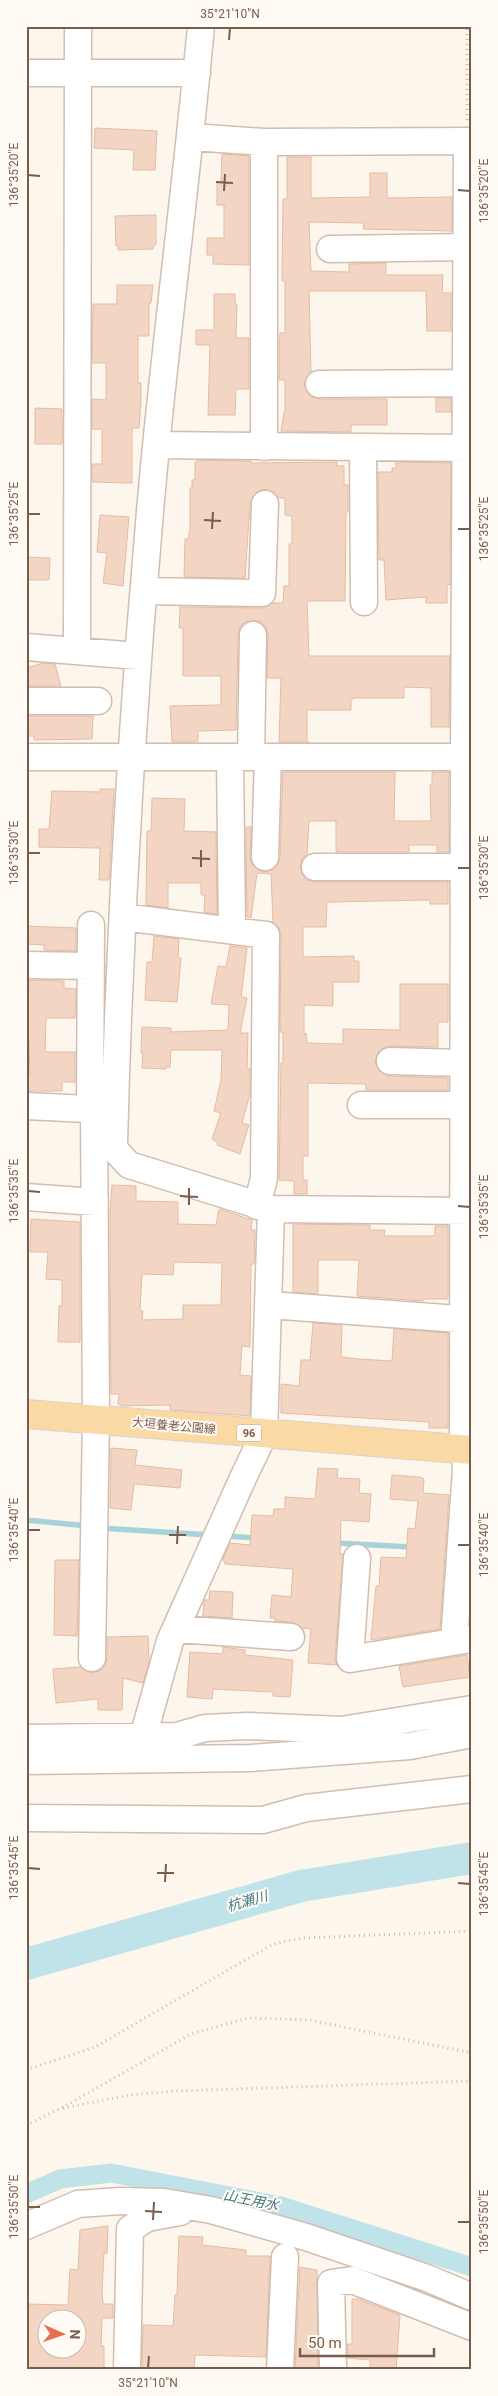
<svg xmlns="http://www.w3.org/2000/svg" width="498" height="2396" font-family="Roboto,'Noto Sans JP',sans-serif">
<rect width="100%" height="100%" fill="#fdf6ec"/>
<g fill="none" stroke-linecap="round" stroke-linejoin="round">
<path stroke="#a5d3da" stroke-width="5.5" d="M26 1520 88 1526
M100 1528 210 1535
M224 1536 258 1538
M334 1543 412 1547"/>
<path stroke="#bfe3e8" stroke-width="19" d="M26 2194 60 2179 111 2173 281 2206 472 2267"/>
<path stroke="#bfe3e8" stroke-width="32" d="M26 1964 301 1886 472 1858"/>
</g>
<path fill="#f3d5c3" stroke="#e6bba3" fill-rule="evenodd" d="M95 128 157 131 155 170H133L134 150 94 148Z
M222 154 249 156V265L213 264V255H207V238H224V205H217V183L221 182Z
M287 157H311V198L370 197V173H387V198L452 197V231L363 229 364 223 309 222 311 271 349 272V264L386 263V275H443L442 293H451V331H427L426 291H309L311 372 304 384 306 392 312 397 319 399H387V425H351V432L281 431 284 412H285V380H279V352L280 333H285V281H282L283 199H287Z
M156 215V245H154L153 249 118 250V246H116L115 216Z
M117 285H153L151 303H149V336H138V383H141V401L139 428H132V483L92 482V464H102V429H92V399L106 400V363H92L93 304H117Z
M214 294H235V304H237L236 338H249V389H236L235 415H208L210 345H196V330H214Z
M436 398H451V412H436Z
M35 408 62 409V444H35Z
M199 460 251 461V463L337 462V466H344V485H348V512H346L345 601H307L309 656H450L449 727H431V688L404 687V698H354L351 700V710H307V742H309H279L281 678H267L268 635 266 627 261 622 253 620 245 622 240 627 238 635 236 730 198 731V742H172L170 706 221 705V676H183V628H179L180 607 262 608 272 603H283L284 586H289V544H292V516L285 515V498H279L273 492 266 489 258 491 253 496 250 503 245 578 184 577 185 539H188L190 529V488H192V480H195V462Z
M396 462 451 463 450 585 447 584V603H426V597L386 600 384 560H379L378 472H392V468H396Z
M100 515 129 517 123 586 103 583 107 553 97 552Z
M26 557 50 558 49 580H26Z
M43 663 55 664 61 686H26V668Z
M26 716H93L92 739 34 740V736H26Z
M283 772H395L394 821H431L430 785H432V772H449V852H437V845H409V852H336V821H309L307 854 302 859 300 867 302 874 307 880 315 882H448V904H430V900L329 902 327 904 326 927H303V957L354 956V961H359V982H333V1006L304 1005V1034L306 1033 307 1043 343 1044V1029L400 1030V984H448V1022H438V1047L390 1046 383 1048 378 1053 375 1061 377 1068 382 1073 389 1076 448 1078V1090H366V1084L308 1083V1156H303V1180H307V1194H294V1181L279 1180 281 1063H283V1032H280L281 935 279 928 273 922 271 874 257 873 251 918 247 917 246 827H251L250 857 252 864 258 870 264 872 272 870 278 864 280 857Z
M100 789H114L109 880H99L100 848 39 847V829H49L52 791 100 792Z
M152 798 185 799 184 831 216 832 217 914 204 912 205 895H201V883H168V908L146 905 147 831H151Z
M26 926 76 928V951L44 950V945L26 944Z
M154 936 179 939 178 958H181L177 1002 145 1000 147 962H152Z
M230 946 247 948 241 997 247 998 240 1033H248L247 1068 250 1069V1094L242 1123 249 1125 240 1154 217 1145 218 1143 212 1139 221 1113 214 1111 221 1080 222 1050H171L170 1067H166V1069L142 1068 143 1053H141L142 1027 171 1028V1032L228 1030 229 1005 211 1004 218 966 226 967Z
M29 980 64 981V988L76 989 75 1018H46L45 1052H75V1082H62V1091H26V1074H30L29 1043 27 1042Z
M112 1185 136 1186V1201L178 1202V1224L216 1225 219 1209 252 1220 251 1230H255L254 1264H251L250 1347 242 1346 240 1375 251 1376 250 1416 170 1410V1405L122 1406 118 1404 119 1394H111L110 1213ZM174 1262 222 1263 221 1305H183V1319L142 1320 143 1311 140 1310 142 1274 173 1275Z
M31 1219 80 1222V1342H58L59 1306H62V1280L46 1279 48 1252H30Z
M293 1224 370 1225V1230H385L384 1236H435V1226H448V1299H423V1301L357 1296 359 1260H318V1294L293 1292Z
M313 1323 342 1325 341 1357 358 1359 392 1361 394 1329 448 1333V1428H429V1422L281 1413V1384L299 1386 301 1360H310Z
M111 1448 137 1450 135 1465 182 1470 180 1488 134 1484 131 1510 110 1508Z
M318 1468 338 1469 337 1478 360 1479 359 1493 371 1494 369 1522 341 1520 340 1554H343L335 1658 337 1665 308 1663 311 1629 302 1628 293 1622 275 1621V1618H270L272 1595 291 1597 293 1569 225 1564 223 1559 230 1543 250 1545 252 1515 273 1516 274 1509H285V1497L315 1499Z
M392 1475 420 1477 424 1479 423 1493 449 1495 440 1629 371 1640 376 1586H379L381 1557 406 1558 408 1528 415 1529 418 1501 390 1499Z
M55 1560H79L77 1636 54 1635Z
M210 1591 233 1592 232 1618 203 1616 204 1602 205 1600H209Z
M148 1636 149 1662 143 1683 123 1678 122 1710H98V1699L56 1703 53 1669 80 1667 91 1673 99 1671 105 1666 107 1659V1637Z
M223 1647 245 1650V1655L293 1660 290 1697 273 1696V1692L213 1689 212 1699 187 1697 190 1652 223 1654Z
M467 1655 470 1677 403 1687 399 1666Z
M108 2226 107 2253H104L102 2291 103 2304H113V2318H102L101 2346H104V2370H26L27 2304 68 2305 70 2269 78 2270 80 2230ZM48 2318H78V2348H48Z
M179 2236 203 2237 202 2245 246 2250V2256H270L266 2357 195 2355 194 2370H142L143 2325 173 2326 175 2295H177Z
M300 2267 317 2270 318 2370H295Z
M352 2299H358L400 2315 396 2370H370V2360L348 2358 347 2344H352Z"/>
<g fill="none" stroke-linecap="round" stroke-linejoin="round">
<defs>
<path id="minor" d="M201 26C188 167 170 306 156 446 134 678 120 911 114 1144L116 1151 129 1165 271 1209 472 1211
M26 73H197
M192 137 264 142 472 141
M330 249 467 247
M319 384 467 383
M156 445 472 448
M264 447V142
M363 447 364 602
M144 591 262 593 265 504
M26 647 138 656
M77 651 78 26
M26 701H98
M26 757H472
M230 757 232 930
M251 757 253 635
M265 857 268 757
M315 867H472
M123 917 266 935 264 1178 257 1206
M26 965 91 966
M390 1061 463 1063
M361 1105H463
M26 1106 108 1110
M90 1109 91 925
M26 1197 95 1202
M269 1305 472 1320
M357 1558 350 1659 471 1639
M176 1629 291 1637
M454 1642 466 1469 463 1435C461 1004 466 572 467 141
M92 1658 96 1419 94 1109
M143 1737 170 1641 243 1478 264 1434 271 1209
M26 1738 177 1736 205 1728 247 1726 341 1730 472 1709
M26 1761 251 1758 410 1746 472 1734
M26 1818 263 1820 306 1808 472 1789
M26 2226 78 2204 120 2201 164 2202 211 2210 306 2237 427 2278 472 2297
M127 2370 130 2229 147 2218 180 2212
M280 2370 285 2257
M333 2370 331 2283 352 2280 472 2327"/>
<path id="major" d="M26 1414 472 1450"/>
</defs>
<use href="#minor" stroke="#d1beb0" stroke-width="29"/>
<use href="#major" stroke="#dad1cd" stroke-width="30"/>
<path stroke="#d9b8a5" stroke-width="3" stroke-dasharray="1 4" stroke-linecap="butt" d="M467 120V26
M26 2070 95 2047 273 1944 303 1938 472 1931
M63 2108 130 2095 176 2091 472 2081
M26 2125 60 2109 191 2034 249 2018 309 2020 472 2053"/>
<use href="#minor" stroke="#fff" stroke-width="26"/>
<use href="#major" stroke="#fbd9a5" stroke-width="28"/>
</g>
<path fill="none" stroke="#7a5c4d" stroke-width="2" d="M229 40 230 28M28 175 40 176M216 182 233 183M458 190 470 191M224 191 225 174M28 514H40M204 520 221 521M212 529 213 512M458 529H470M28 853H40M192 858 210 859M201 867V850M458 868H470M28 1191 40 1192M180 1196 198 1197M189 1205V1188M458 1206 470 1207M28 1530H40M169 1535H186M177 1544 178 1526M458 1545H470M28 1868 40 1869M157 1873H174M165 1882 166 1864M458 1883 470 1884M28 2207H40M145 2211 162 2212M153 2220 154 2202M458 2222H470M148 2368 149 2356"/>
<g text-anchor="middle" stroke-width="4" stroke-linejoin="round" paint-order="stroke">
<rect fill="#fffaf3" stroke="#a28b7f" stroke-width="1" x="236.5" y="1424.5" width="25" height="17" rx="4"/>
<g font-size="11" font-weight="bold" fill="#7a5c4d">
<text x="249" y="1437">96</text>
</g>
<g font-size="12" fill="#7a5c4d" stroke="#fffaf3">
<text transform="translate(174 1426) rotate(5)" y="4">大垣養老公園線</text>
</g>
<g font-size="14" font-style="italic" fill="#437c86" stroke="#fffaf3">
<text transform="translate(247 1901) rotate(-16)" y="5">杭瀬川</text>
<text transform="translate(251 2200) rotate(11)" y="5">山王用水</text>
</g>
</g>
<rect width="498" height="2396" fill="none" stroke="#fffaf3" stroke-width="55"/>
<g transform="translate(62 2334) rotate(92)"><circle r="24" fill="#fffaf3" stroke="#cabbb1"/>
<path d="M0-4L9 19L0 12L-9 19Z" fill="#e76f51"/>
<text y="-8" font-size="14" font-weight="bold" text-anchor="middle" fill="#7a5c4d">N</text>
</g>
<path d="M300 2348v8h134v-8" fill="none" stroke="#7a5c4d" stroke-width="2.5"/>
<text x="308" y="2348" font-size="15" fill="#7a5c4d" stroke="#fffaf3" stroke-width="4" paint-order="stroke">50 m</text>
<rect x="28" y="28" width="442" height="2340" fill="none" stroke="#7a5c4d" stroke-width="2"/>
<g font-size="12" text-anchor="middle" fill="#7a5c4d">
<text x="230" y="18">35°21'10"N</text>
<text transform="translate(14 175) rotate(-90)" y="4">136°35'20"E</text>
<text transform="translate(484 191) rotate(-90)" y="4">136°35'20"E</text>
<text transform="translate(14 514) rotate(-90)" y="4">136°35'25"E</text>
<text transform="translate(484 529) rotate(-90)" y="4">136°35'25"E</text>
<text transform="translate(14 853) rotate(-90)" y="4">136°35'30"E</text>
<text transform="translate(484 868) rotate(-90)" y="4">136°35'30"E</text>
<text transform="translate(14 1191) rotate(-90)" y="4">136°35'35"E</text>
<text transform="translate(484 1207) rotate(-90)" y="4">136°35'35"E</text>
<text transform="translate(14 1530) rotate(-90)" y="4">136°35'40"E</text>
<text transform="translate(484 1545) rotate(-90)" y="4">136°35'40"E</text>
<text transform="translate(14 1868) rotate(-90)" y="4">136°35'45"E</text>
<text transform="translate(484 1884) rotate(-90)" y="4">136°35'45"E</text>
<text transform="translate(14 2207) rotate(-90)" y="4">136°35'50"E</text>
<text transform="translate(484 2222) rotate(-90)" y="4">136°35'50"E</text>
<text x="148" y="2387">35°21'10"N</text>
</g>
</svg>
